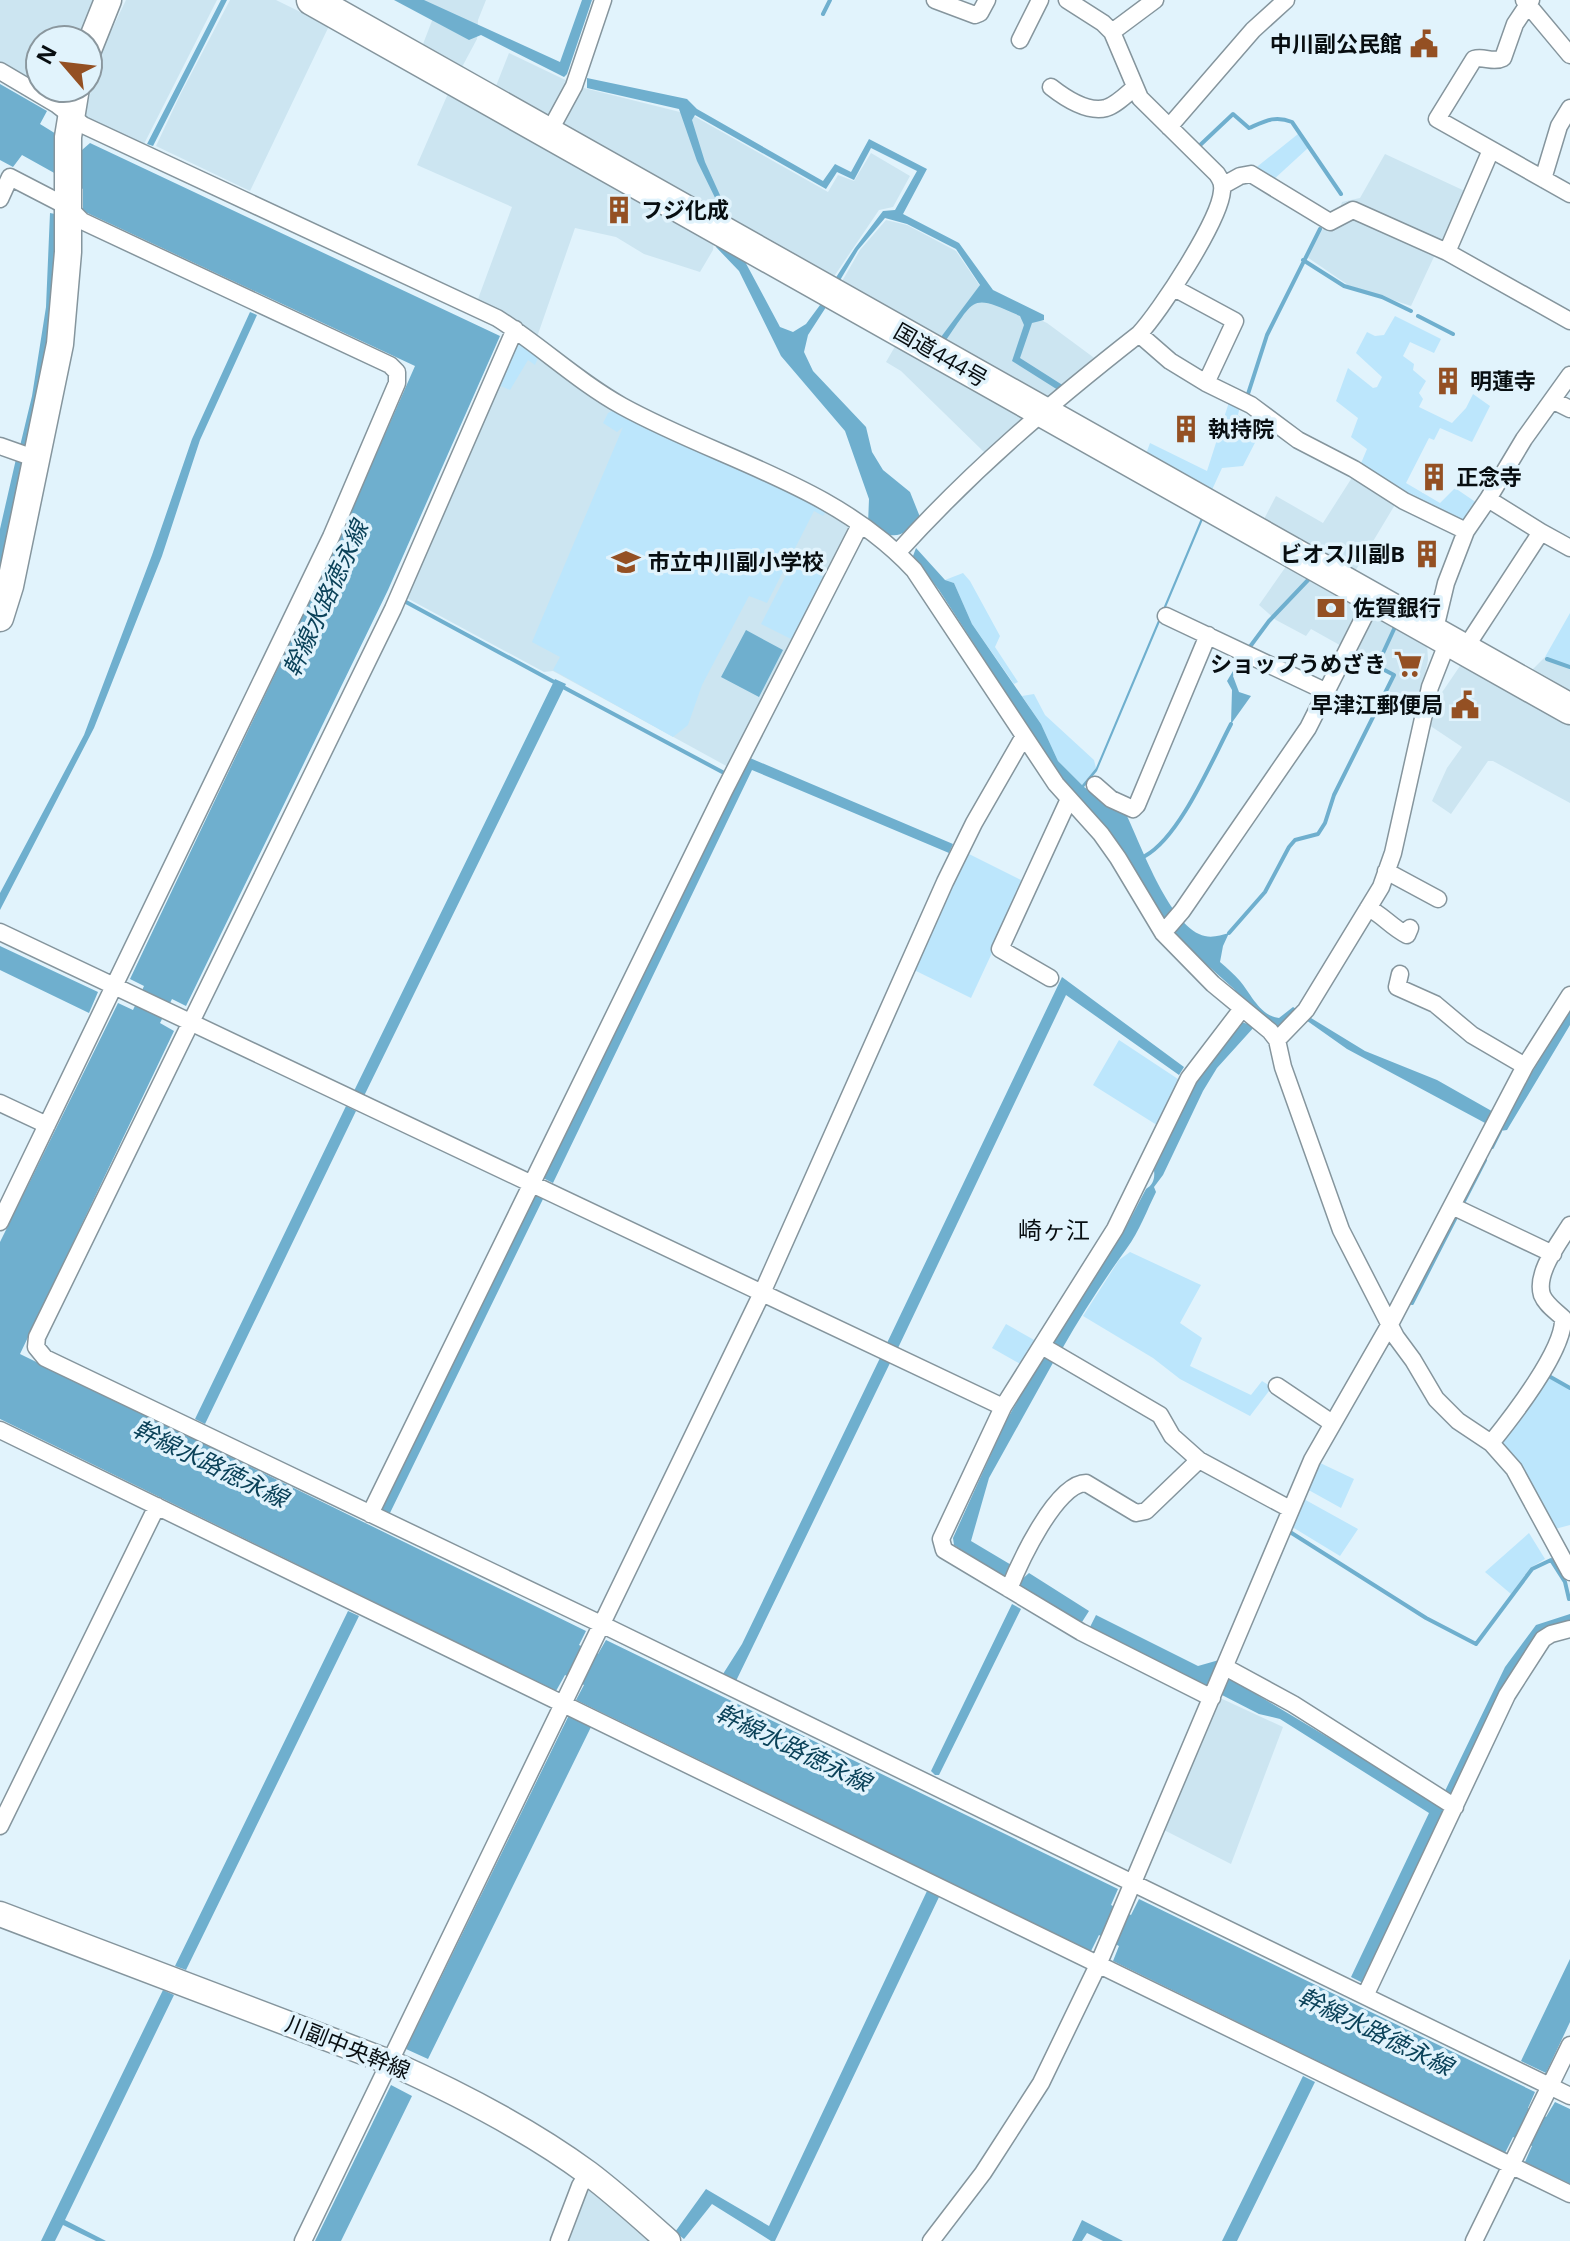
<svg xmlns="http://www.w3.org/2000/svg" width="1570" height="2241" font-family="'Open Sans','Noto Sans JP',sans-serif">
<rect width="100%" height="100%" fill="#e1f3fc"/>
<path fill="#cce5f1" d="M0 0H93L78 40H40V88H64L61 101 0 65Z
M126 0H217L143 146 84 117 102 50Z
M230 0H276L329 26 250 191 156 146 180 95Z
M408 0H486L478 20 477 39 462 67 423 44 435 13Z
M509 53 580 87 692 115 828 192 838 175 854 181 871 153 910 176 893 207 879 210 833 278 496 86Z
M450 89 714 239 713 250 700 272 644 254 616 237 575 228 537 337 478 299 512 207 417 165Z
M1385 154 1467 192 1446 243 1439 246 1411 306 1348 285 1307 257 1326 223 1339 211 1342 202 1360 198Z
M886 220 907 225 956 251 986 295 1047 323 1097 360 1046 400 841 283 860 250Z
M518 343 603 404 827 510 850 528 730 768 553 671 544 672 405 597 515 345Z
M897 343 1027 415 985 453 901 371 886 362Z
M1353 476 1396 503 1354 573 1263 521 1276 496 1323 523Z
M1287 565 1427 643 1428 660 1418 706 1388 691 1395 677 1349 656 1345 648 1311 629 1306 636 1276 620 1259 605Z
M1545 657 1570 669V694L1530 672Z
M1462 663 1570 724V803L1493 761H1488L1451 814 1432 801 1447 768 1462 747 1426 723 1430 710Z
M1218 1697 1283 1727 1231 1864 1164 1830Z
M585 2185 651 2241H564Z"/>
<path fill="#bce6fc" d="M1298 134 1308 148 1272 181 1253 170Z
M1395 316 1441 339 1434 353 1410 342 1403 356 1414 364 1413 370 1426 381 1419 393 1423 399 1419 407 1452 423 1466 408 1473 394 1490 406 1472 442 1440 428 1434 440 1429 438 1406 483 1440 503 1455 488 1480 505 1470 519 1457 524 1359 468 1367 449 1351 437 1358 418 1336 401 1348 368 1373 388 1377 387 1382 377 1356 353 1367 332 1375 336 1384 335Z
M518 343 538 358 535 365 528 360 510 390 498 385 515 345Z
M1229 402 1240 406 1238 415 1260 433 1243 466 1222 468 1211 492 1146 454 1150 443 1207 471Z
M614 410 785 487 827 510 823 516 814 511 767 603 749 596 702 685 688 725 673 737 553 670 560 657 532 642 623 427 617 432 603 423 608 413Z
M797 554 829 570 793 640 761 624Z
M963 573 970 581 1000 636 995 647 1018 682 1014 684 972 624 954 583 945 580Z
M1570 613V666L1545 657Z
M1034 694 1045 715 1094 760 1096 768 1082 785 1058 761 1041 724 1022 696Z
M967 853 1025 882 971 998 910 968Z
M1119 1040 1181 1081 1160 1127 1093 1085Z
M1130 1252 1201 1285 1180 1323 1202 1338 1190 1366 1251 1395 1262 1381 1272 1387 1250 1416 1180 1379 1153 1358 1083 1316 1119 1260Z
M1006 1324 1036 1341 1022 1365 992 1348Z
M1547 1376 1570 1389V1525L1555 1529 1519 1466 1497 1442Z
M1316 1461 1354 1479 1341 1508 1305 1488Z
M1302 1498 1358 1529 1340 1556 1289 1525Z
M1529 1533 1545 1559 1530 1568 1511 1594 1485 1572Z"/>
<path fill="#6fafce" d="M221 0H227L153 146 147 144Z
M394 0H424L560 62 582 0H592L567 74 564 77 481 35 469 40Z
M587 78 687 99 697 109 823 181 835 164 851 172 869 139 927 169 903 214 959 243 993 290 1044 315V320L1032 323 1020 358 1064 386 1058 390 1012 361 1024 325 1020 316C970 293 976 298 946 340L941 337 980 285 956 249 907 224 885 218 858 250 839 282 835 279 855 248 883 211 895 210 917 171 871 148 854 180 837 172 826 189 695 115 692 120 705 162 729 215 722 212 697 161 679 109 587 88Z
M0 84 47 111 40 124 82 150 90 143 500 336 388 590 186 1006 172 999 160 1023 174 1031 20 1354 586 1631 579 1645 598 1654 606 1640 1118 1889 1111 1905 1131 1915 1139 1899 1535 2092 1528 2108 1546 2117 1555 2102 1570 2109V2184L1525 2162 1532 2146 1513 2137 1505 2153 1113 1961 1119 1946 1099 1935 1091 1951 576 1700 584 1685 565 1675 556 1691 0 1419V1242L118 1003 133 1010 144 986 130 979 333 552 415 366 83 211V189L22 155 13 167 0 160Z
M50 213 55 214 54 301 47 353 26 449 20 446 32 396 46 307Z
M718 243 742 256 780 327 793 332 806 324 823 301 828 304 808 335 804 352 813 371 866 427 872 452 883 470 910 492 920 517C901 539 894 541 868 524L869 499 845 431 781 356 739 271 716 247Z
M250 312 257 315 200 440 162 556 94 728 0 910V893L84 735 152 555 192 439Z
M16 459 24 462 0 570V529Z
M1202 516 1204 517 1097 771 1084 787C1097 795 1110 806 1126 814 1141 845 1167 919 1199 934 1209 939 1219 936 1229 933L1223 946 1220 962C1227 968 1234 974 1240 981 1251 994 1260 1016 1279 1018L1293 1007 1365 1051 1437 1080 1504 1118 1570 1010V1025L1507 1130 1500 1131 1347 1049 1296 1013 1284 1025 1278 1026 1243 1001 1234 989 1177 938 1059 775 939 590 913 556 916 548 945 580 954 583 972 624 1041 724 1058 761 1082 785 1096 768Z
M746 630 783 650 759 697 721 677Z
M1242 656 1243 657 1233 676 1239 692 1251 696 1231 724 1232 690 1227 681Z
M555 679 566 684 364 1096 354 1091Z
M750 758 953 844 949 853 752 770 553 1183 543 1178Z
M0 946 98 992 89 1013 0 970Z
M1062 977 1184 1067 1179 1075 1066 995 898 1348 887 1343Z
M1241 1022 1255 1026 1217 1068 1203 1091 1163 1175 1154 1187 1156 1192C1147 1210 1139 1232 1127 1248 1103 1281 1082 1314 1062 1349L1054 1345 1053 1341 1125 1229 1146 1189C1153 1185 1155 1179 1154 1170L1196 1083Z
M346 1106 356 1111 205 1424 195 1419Z
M535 1195 543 1199 389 1515 380 1511Z
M1047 1357 1054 1361 989 1478 971 1541 1013 1566 1005 1578 954 1545 953 1538 1005 1423 1041 1359Z
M880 1358 890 1363 736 1681 723 1674 742 1644Z
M1029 1573 1089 1611 1082 1622 1020 1586V1581Z
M1012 1604 1021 1609 939 1775H935L931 1771Z
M348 1611 359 1616 186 1970 175 1966Z
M1570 1614V1620L1542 1629 1511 1674 1451 1796 1444 1793 1505 1667 1536 1625Z
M1096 1615 1198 1666 1219 1660 1208 1687 1090 1627Z
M1229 1678 1446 1808 1363 1983 1351 1977 1429 1813 1280 1719 1259 1714 1220 1694Z
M569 1715 591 1727 428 2059 406 2049Z
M927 1891 939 1897 775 2241H771L712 2204 684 2239 675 2232 706 2189 769 2226Z
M1570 1959V2022L1546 2073 1521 2061Z
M163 1990 174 1995 65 2220 106 2241H96L63 2225 55 2241H41Z
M1303 2076 1315 2082 1237 2241H1222Z
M391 2085 412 2096 341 2241H315Z
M1082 2220 1123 2241H1103L1087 2233 1082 2241H1072Z"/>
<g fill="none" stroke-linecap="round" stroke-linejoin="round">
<path stroke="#6fafce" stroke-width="4" d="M823 14 830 0
M1197 148 1233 114 1249 128C1265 121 1275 115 1292 122L1341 194
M1303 260 1344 286 1382 297 1411 311
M1418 316 1453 334
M1247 397 1267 335 1320 229
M406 602 556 683
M1249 648 1269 621 1309 579
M1547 659 1570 667
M563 687 726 774
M1145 856C1180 837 1212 760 1231 724
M1229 933 1265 892 1289 847 1295 840 1318 834 1325 823 1334 795 1394 675 1377 666 1395 627
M1492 1147 1500 1131
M1463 1203 1485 1160
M1412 1303 1457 1215
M1547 1375 1570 1388
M1290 1532 1426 1618 1476 1644 1532 1569 1551 1560 1565 1582 1569 1599"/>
<defs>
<path id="street" d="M935 0 975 15 980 13 987 0
M1524 0 1570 55
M1531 0 1515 24 1503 58C1493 63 1484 56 1474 59L1437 119 1570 194
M1112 32 1155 0
M1020 40 1040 0
M0 71 56 104 83 125 497 318C540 345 577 381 622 406 720 460 835 485 914 570L1056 784 1101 834 1118 858 1163 933 1213 984 1270 1031 1277 1040 1283 1067 1341 1230 1396 1337 1413 1360 1436 1399 1458 1421 1491 1443 1514 1469 1570 1572
M1051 87C1065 98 1087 113 1106 108 1116 105 1126 95 1134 88
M1169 127 1253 30 1286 0
M549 132 574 86 603 0
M1491 150 1447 252 1570 321
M1543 179 1559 126 1570 108
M1222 186 1240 176 1251 174 1330 222 1353 210 1447 252
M0 199 10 177 68 207 82 221 390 365 397 372V383L331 537 0 1222
M1174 288 1235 321 1206 383
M515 329 393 609 37 1337 36 1347 45 1358 601 1624 1570 2096
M1139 334 1170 361 1206 383 1251 405 1298 440 1354 469 1404 501 1466 531
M1552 400 1570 409
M0 446 34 458
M1541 532 1570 548
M898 552C973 469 1051 403 1139 334 1160 312 1220 220 1222 191 1223 184 1221 180 1217 174L1140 98 1112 32 1103 23 1067 0
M1166 616 1327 692
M1434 633 1446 583 1466 531 1488 499 1524 439 1570 375
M1464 650 1541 532 1488 499
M1095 785 1111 799 1133 809 1137 805 1208 635
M1386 871 1438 899
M1368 908C1383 915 1391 927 1407 935L1410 928
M0 932 1003 1407
M1163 933 1182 911 1308 728 1373 599
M1400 974 1397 987 1435 1004 1472 1035 1525 1066
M1050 978 1000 949 1069 799
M1277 1040 1306 1010 1381 887 1393 853 1430 687 1448 641
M0 1103 47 1125
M1452 1206 1553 1254
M1042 1346 1160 1415 1172 1436 1199 1460 1290 1509
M1277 1386 1332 1423
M0 1430 1570 2194
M1491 1443C1512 1417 1565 1349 1563 1318 1556 1311 1546 1305 1542 1295 1535 1273 1559 1243 1570 1225
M370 1514 724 791 860 525
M1009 1589C1019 1564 1056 1483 1086 1483L1136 1513 1146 1511 1199 1460
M1225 1667 1293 1704 1455 1807
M1212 1698 1081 1632 944 1550 941 1539 1003 1407 1115 1229 1189 1078 1241 1010
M0 1826 157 1506
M1365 1996 1507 1695 1543 1639 1551 1634 1570 1629
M303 2241 762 1293 945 882 974 823 1024 736
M559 2241 580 2186 588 2173
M931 2241 983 2173 1041 2083 1098 1965 1312 1460 1390 1324 1525 1066 1570 995
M1474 2241 1570 2045"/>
<path id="secondary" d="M0 1914 389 2062C458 2093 527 2128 588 2173 616 2194 642 2218 668 2241"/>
<path id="primary" d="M88 50 108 0
M0 618 10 586 60 344 68 252V137L76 88"/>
<path id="highway" d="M312 0 1570 709"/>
</defs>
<use href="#street" stroke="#85959d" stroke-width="19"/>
<use href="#secondary" stroke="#85959d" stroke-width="27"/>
<use href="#primary" stroke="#85959d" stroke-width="29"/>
<use href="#highway" stroke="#85959d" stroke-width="33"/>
<use href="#street" stroke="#fff" stroke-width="16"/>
<use href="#secondary" stroke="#fff" stroke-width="24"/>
<use href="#primary" stroke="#fff" stroke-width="26"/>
<use href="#highway" stroke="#fff" stroke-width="30"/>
</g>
<defs>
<symbol id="civic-bare" viewBox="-9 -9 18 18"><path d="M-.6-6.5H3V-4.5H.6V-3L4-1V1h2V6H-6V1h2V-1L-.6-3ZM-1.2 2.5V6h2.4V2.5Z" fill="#945023" stroke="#e1f3fc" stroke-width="2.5" paint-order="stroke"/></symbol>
<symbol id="building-bare" viewBox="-9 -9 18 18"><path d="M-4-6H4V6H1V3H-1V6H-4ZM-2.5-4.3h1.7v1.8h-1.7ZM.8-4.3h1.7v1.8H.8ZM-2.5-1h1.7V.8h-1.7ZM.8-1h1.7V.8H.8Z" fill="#945023" stroke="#e1f3fc" stroke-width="2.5" paint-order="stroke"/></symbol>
<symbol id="school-bare" viewBox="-9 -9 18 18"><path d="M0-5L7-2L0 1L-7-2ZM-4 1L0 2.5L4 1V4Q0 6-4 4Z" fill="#945023" stroke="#e1f3fc" stroke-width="2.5" paint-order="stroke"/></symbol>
<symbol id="bank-bare" viewBox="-9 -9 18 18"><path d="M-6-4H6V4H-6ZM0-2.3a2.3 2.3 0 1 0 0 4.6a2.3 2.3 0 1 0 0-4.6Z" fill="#945023" stroke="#e1f3fc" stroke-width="2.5" paint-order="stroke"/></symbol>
<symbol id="supermarket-bare" viewBox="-9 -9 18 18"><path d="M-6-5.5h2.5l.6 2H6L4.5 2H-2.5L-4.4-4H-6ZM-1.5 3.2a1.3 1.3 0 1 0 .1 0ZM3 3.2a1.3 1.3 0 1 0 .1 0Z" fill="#945023" stroke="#e1f3fc" stroke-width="2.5" paint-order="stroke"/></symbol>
</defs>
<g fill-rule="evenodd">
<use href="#civic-bare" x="1404" y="24" width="40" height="40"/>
<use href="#building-bare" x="599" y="190" width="40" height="40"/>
<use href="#building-bare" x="1428" y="361" width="40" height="40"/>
<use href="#building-bare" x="1166" y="409" width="40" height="40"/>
<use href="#building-bare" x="1414" y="457" width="40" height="40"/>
<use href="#building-bare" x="1407" y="534" width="40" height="40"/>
<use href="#school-bare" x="606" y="542" width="40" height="40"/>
<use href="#bank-bare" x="1311" y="588" width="40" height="40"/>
<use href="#supermarket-bare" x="1388" y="644" width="40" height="40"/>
<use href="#civic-bare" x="1445" y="685" width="40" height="40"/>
</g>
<g text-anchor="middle" stroke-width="7" stroke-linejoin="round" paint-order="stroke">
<g font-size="22" font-weight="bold" fill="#080e11" stroke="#e1f3fc" text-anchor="start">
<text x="1402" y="52" text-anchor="end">中川副公民館</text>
<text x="641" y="218">フジ化成</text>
<text x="1470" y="389">明蓮寺</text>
<text x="1208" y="437">執持院</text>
<text x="1456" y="485">正念寺</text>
<text x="1405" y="562" text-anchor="end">ビオス川副B</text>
<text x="648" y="570">市立中川副小学校</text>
<text x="1353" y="616">佐賀銀行</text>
<text x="1386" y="672" text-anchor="end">ショップうめざき</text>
<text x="1443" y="713" text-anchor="end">早津江郵便局</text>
</g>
<g font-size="22" fill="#080e11" stroke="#e1f3fc">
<text transform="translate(941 355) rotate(30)" y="8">国道444号</text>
<text transform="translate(348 2047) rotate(22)" y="8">川副中央幹線</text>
</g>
<g font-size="24" font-style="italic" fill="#0b4259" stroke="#e1f3fc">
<text transform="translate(326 599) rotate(-65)" y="8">幹線水路徳永線</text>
<text transform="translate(210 1464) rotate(26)" y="8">幹線水路徳永線</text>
<text transform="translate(793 1748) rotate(26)" y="8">幹線水路徳永線</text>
<text transform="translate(1375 2032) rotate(26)" y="8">幹線水路徳永線</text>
</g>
<g font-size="24" fill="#080e11" stroke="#e1f3fc">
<text x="1054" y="1239">崎ヶ江</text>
</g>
</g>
<g transform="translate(64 64) rotate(298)"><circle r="38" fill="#e1f3fc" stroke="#8a979e" stroke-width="2"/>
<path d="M0-6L14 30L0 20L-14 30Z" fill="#945023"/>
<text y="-12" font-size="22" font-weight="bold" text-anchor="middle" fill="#080e11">N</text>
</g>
</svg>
